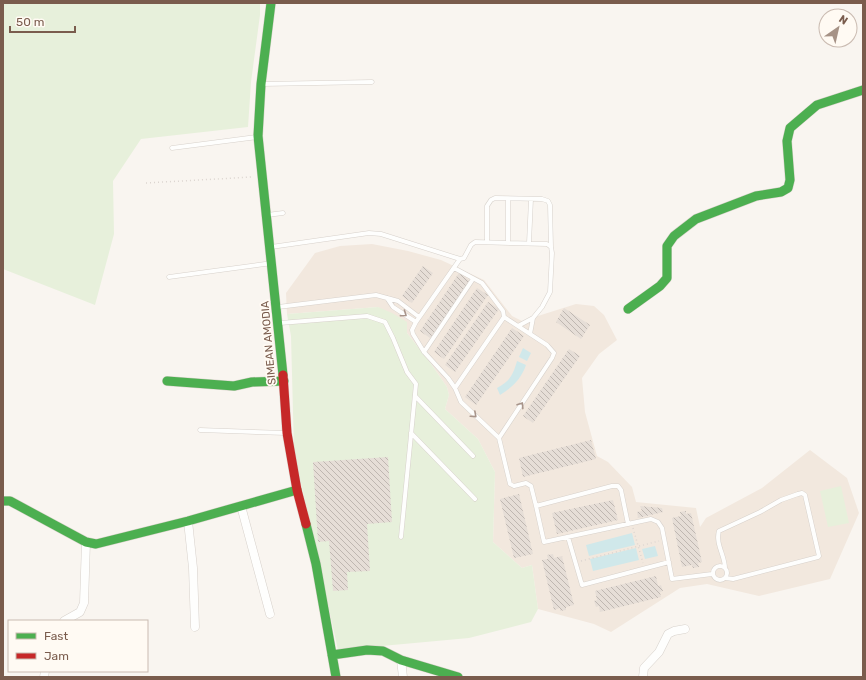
<svg xmlns="http://www.w3.org/2000/svg" width="866" height="680" font-family="Rubik,sans-serif">
<defs>
<pattern id="building-back-hatch" width="6" height="6" patternUnits="userSpaceOnUse"><rect width="6" height="6" fill="#e6ded7"/><path d="M-1 5l2 2M0 0l6 6M5-1l2 2" fill="none" stroke="#bfb7b1"/></pattern>
</defs>
<rect width="100%" height="100%" fill="#f9f5f0"/>
<path fill="#f2e8de" d="M372 244 408 251 441 260 484 280 512 316 522 321 576 304 594 306 604 315 617 340 599 354 582 378 585 412 597 456 608 462 632 487 636 502 696 508 700 527 706 518 762 488 810 450 847 478 859 513 830 579 759 596 707 584 680 588 611 632 594 624 538 609 532 565 522 568 493 542 495 472 478 439 445 409 449 395 447 387 429 361 407 333 378 307 287 314 286 293 315 253 340 246Z"/>
<path fill="#e7f0db" d="M3 3H260V15L251 82 248 127 141 139 113 181 114 234 95 305 3 269Z
M378 307 392 313 407 322V333L429 361 447 387 449 395 445 409 478 439 495 472 493 542 522 568 532 565 538 609 531 622 469 638 338 650 294 451 291 336 287 314Z
M841 486 849 523 828 527 820 491Z"/>
<path fill="#d0e8ea" d="M523 348 531 353 527 361 519 357Z
M517 361 526 365C521 379 513 387 500 395L497 388C510 381 513 375 517 361Z
M632 533 635 545 589 556 586 545Z
M655 546 658 556 645 559 642 549Z
M636 548 639 560 593 571 590 559Z"/>
<path fill="url(#building-back-hatch)" d="M423 266 433 273 412 303 402 296Z
M459 273 470 281 430 338 420 331Z
M477 288 488 295 444 359 434 352Z
M488 302 499 309 455 372 445 365Z
M564 308 590 325 581 339 556 322Z
M512 328 524 336 476 405 465 397Z
M569 349 580 356 533 423 523 416Z
M591 440 596 459 523 477 519 458Z
M388 457 392 522 367 524 370 571 347 572 348 590 333 591 329 541 318 542 313 462Z
M519 494 533 554 514 558 500 499Z
M613 500 618 520 557 534 552 513Z
M640 506 662 508 663 512 638 518 637 512 642 511Z
M686 511V514L691 513 702 562 698 563 699 567 693 568 692 565 682 567 672 518 681 516 680 512Z
M553 554 554 558 562 556 574 605 566 607V610L560 611V608L554 610 542 560 548 559 547 555Z
M656 576 658 586 661 585 663 591 660 592 661 597 600 612 599 606 596 607 594 601 597 600 595 591Z"/>
<g fill="none" stroke-linecap="round" stroke-linejoin="round">
<defs>
<path id="lane" d="M262 84 372 82
M172 148 257 137
M267 215 283 213
M487 242V206L491 200 495 198 542 199 548 201 550 205 551 247
M508 242V199
M529 243 531 199
M271 247 369 233 381 234 460 259 464 258 471 245 475 242 547 244 551 247 552 253 550 292 542 307 533 318 518 326
M460 259 416 322 412 330 413 334 424 352 448 378 455 388 461 402 499 438 510 484 514 486 526 483 531 486 536 506 612 486H618L621 490 628 524
M454 268 482 283 503 311 504 317 455 388
M169 277 272 263
M387 298 393 307 416 322
M278 307 376 295 398 301 419 317
M280 323 367 316 385 322 393 338 407 372 416 384 401 537
M530 334 533 318
M424 352 473 279
M415 396 473 456
M200 430 286 433
M411 433 475 499
M499 438 552 358 554 353 547 345 504 317
M536 506 544 542 651 519 658 522 662 528 672 579 712 574
M568 537 582 585 669 562
M713 573a7 7 0 1 1 14 0a7 7 0 1 1-14 0Z
M725 568C725 556 715 543 719 531L760 512 781 500 798 494 802 493 805 495 819 556 818 557 733 579 726 578"/>
<path id="street" d="M241 506 270 614
M188 521 193 568 195 627
M64 621 80 612 84 603 86 542
M401 660 403 677
M44 677 45 671
M643 677 644 668 659 652 668 634 674 631 685 629"/>
<path id="fast" d="M271 3 261 84 258 136 283 375
M628 309 660 286 667 278V246L674 236 696 219 756 196 781 192 788 188 790 180 787 141 790 128 817 105 863 90
M167 381 234 386 252 382 284 381
M3 501H10L86 542 96 544 188 521 297 490
M306 524 316 564 336 677
M332 655 367 650 383 651 401 660 458 677"/>
<path id="jam" d="M283 375 287 433 297 490 306 524"/>
</defs>
<use href="#lane" stroke="#d7d1cb" stroke-width="5"/>
<use href="#street" stroke="#d7d1cb" stroke-width="9"/>
<use href="#fast" stroke="#d9d2cb" stroke-width="10"/>
<use href="#jam" stroke="#d9d2cb" stroke-width="10"/>
<path stroke="#dcd5d0" stroke-width="1.5" stroke-dasharray="1 3" stroke-linecap="butt" d="M146 183 252 177
M633 528 643 563
M581 561 659 541"/>
<use href="#lane" stroke="#fefefd" stroke-width="4"/>
<use href="#street" stroke="#fefefd" stroke-width="8"/>
<use href="#fast" stroke="#4caf50" stroke-width="9"/>
<use href="#jam" stroke="#c62828" stroke-width="9"/>
</g>
<defs><path id="oneway-chevron" d="M-2-3.5L2.5 0L-2 3.5" fill="none" stroke-width="1.6" stroke-linecap="round" stroke-linejoin="round"/></defs>
<g stroke="#a8958b">
<use href="#oneway-chevron" transform="translate(404 314) rotate(35)"/>
<use href="#oneway-chevron" transform="translate(521 405) rotate(-57)"/>
<use href="#oneway-chevron" transform="translate(474 415) rotate(42)"/>
</g>
<g text-anchor="middle" stroke-width="3.5" stroke-linejoin="round" paint-order="stroke">
<g font-size="11" fill="#7a5c4d" stroke="#fffaf3">
<text transform="translate(268 343) rotate(-95)" y="4">SIMEAN AMODIA</text>
</g>
</g>
<rect width="866" height="680" fill="none" stroke="#7a5c4d" stroke-width="8"/>
<rect x="8" y="620" width="140" height="52" fill="#fffaf3" stroke="#cabbb1"/>
<rect x="16" y="633" width="20" height="6" fill="#4caf50" stroke="#cabbb1"/>
<text x="44" y="640" font-size="12" fill="#7a5c4d">Fast</text>
<rect x="16" y="653" width="20" height="6" fill="#c62828" stroke="#cabbb1"/>
<text x="44" y="660" font-size="12" fill="#7a5c4d">Jam</text>
<g transform="translate(838 28) rotate(34)"><circle r="19" fill="#fffaf3" stroke="#cabbb1"/>
<path d="M0-3L7 15L0 10L-7 15Z" fill="#a69286"/>
<text y="-6" font-size="11" font-weight="bold" text-anchor="middle" fill="#7a5c4d">N</text>
</g>
<path d="M10 26v6h65v-6" fill="none" stroke="#7a5c4d" stroke-width="2"/>
<text x="16" y="26" font-size="12" fill="#7a5c4d" stroke="#fffaf3" stroke-width="3" paint-order="stroke">50 m</text>
</svg>
